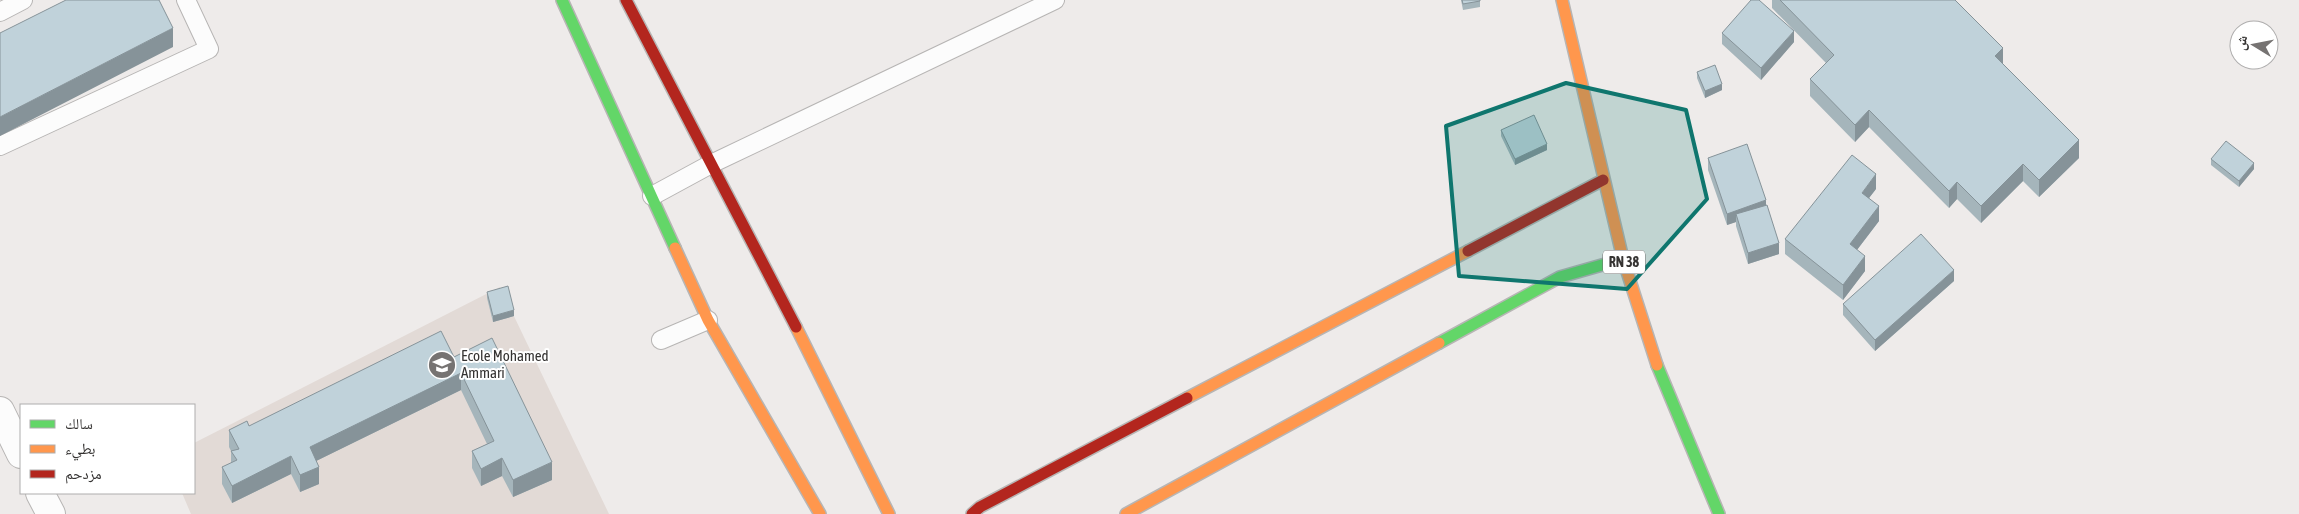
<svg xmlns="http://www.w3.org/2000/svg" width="2299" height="514" font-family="'Asap Condensed','Noto Naskh Arabic',sans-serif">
<rect width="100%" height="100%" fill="#eeebea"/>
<path fill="#e2dad6" d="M500 287 609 514H191L182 493H194V443Z"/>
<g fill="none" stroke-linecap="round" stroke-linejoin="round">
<defs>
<path id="lane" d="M0 12 23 0
M0 146 209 49 186 0
M652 196 711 164 1055 0
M661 340 708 320"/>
<path id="street" d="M0 411 21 454
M40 493 51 514"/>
<path id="fast" d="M562 0 675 248
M1439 343 1560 277 1623 259
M1657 365 1719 514"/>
<path id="slow" d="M1562 0 1623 259 1657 365
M675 248 708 320 820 514
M796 327 889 514
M1187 398 1468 251
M1126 514 1439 343"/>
<path id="jam" d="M626 0 796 327
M1468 251 1603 180
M972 514 980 507 1187 398"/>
</defs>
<use href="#lane" stroke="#b7b5b4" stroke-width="20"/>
<use href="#street" stroke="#b7b5b4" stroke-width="30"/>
<use href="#fast" stroke="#b7b5b4" stroke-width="14"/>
<use href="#slow" stroke="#b7b5b4" stroke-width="14"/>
<use href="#jam" stroke="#b7b5b4" stroke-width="14"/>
<use href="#lane" stroke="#fcfcfc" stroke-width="18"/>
<use href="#street" stroke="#fcfcfc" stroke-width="28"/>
<use href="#fast" stroke="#63d668" stroke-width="11"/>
<use href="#slow" stroke="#ff974d" stroke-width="11"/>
<use href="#jam" stroke="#b3261e" stroke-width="11"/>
</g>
<path fill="#a5b5bb" d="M1461 0H1480V7L1463 10Z
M1772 0H1955L2003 64 2079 158 2039 197 2023 181 1981 223 1957 199 1949 208 1869 127 1855 142 1810 96V79L1826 63 1772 8Z
M1722 33 1794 42 1761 80 1722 44Z
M1697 72 1722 90 1705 98 1697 78Z
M1501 130 1547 150 1515 165 1501 136Z
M1708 158 1766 205 1779 254 1748 264 1736 226V222L1727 225 1708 170Z
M2211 159 2254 169 2239 187 2211 165Z
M1876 189 1869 198 1879 221 1857 250 1865 271 1843 300 1785 254V239Z
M1954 281 1875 351 1843 315V304Z
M487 292 514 316 493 322 487 298Z
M454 357 552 480 513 497 502 476 481 486 472 468V451L487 444 461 390 316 461 319 484 300 492 291 474 232 503 222 484V467L231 463V451L229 447V430L249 426Z"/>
<path fill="#869399" d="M173 28V47L0 136V117Z
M1794 31V42L1761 80V68Z
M2003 48V65L1995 56Z
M1722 84V90L1705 98V91Z
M1869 110V127L1855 142V125Z
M2079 140V158L2039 197V180Z
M1547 144V150L1515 165V159Z
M2254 163V169L2239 187V181Z
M2023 164V181L1981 223V206Z
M1876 174V189L1862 207V193Z
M1957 182V199L1949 208V191Z
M1766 200V212L1736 214V222L1727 225V214Z
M1879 206V221L1850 259V244Z
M1779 243V254L1748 264V253Z
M1865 256V271L1843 300V285Z
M1954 270V281L1875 351V340Z
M514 310V316L493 322V316Z
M461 373V390L310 464V447Z
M291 456V474L232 503V486Z
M502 458V476L481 486V469Z
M552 462V480L513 497V480Z
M319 467V484L300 492V475Z"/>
<path fill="#c0d2da" stroke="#869399" d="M66 0H159L173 28 0 117V33Z
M1462 0H1480V1L1463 4Z
M1751 0H1759L1794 31 1761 68 1722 33Z
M1780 0H1955L2003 48 1995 56 2079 140 2039 180 2023 164 1981 206 1957 182 1949 191 1869 110 1855 125 1810 79 1834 55Z
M1715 65 1722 84 1705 91 1697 72Z
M1534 115 1547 144 1515 159 1501 130Z
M2226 141 2254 163 2239 181 2211 159Z
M1747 144 1766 200 1727 214 1708 158Z
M1852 155 1876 174 1862 193 1879 206 1850 244 1865 256 1843 285 1785 239Z
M1767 205 1779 243 1748 253 1736 214Z
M1921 234 1954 270 1875 340 1843 304Z
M508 286 514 310 493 316 487 292Z
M441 331 454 357 492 338 552 462 513 480 502 458 481 469 472 451 494 441 461 373 310 447 319 467 300 475 291 456 232 486 222 467 237 460 231 451 239 449 229 430 247 421 249 426Z"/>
<path fill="#0f766e" fill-opacity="0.2" stroke="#0f766e" stroke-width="4" stroke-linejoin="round" d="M1566 83 1686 110 1707 199 1627 289 1459 276 1446 126Z"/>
<defs>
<symbol id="school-disc" viewBox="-11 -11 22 22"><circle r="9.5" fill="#767372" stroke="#fff"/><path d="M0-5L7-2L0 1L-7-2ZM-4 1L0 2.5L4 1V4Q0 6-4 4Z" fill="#fff"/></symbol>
</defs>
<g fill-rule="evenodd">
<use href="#school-disc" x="426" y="349" width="32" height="32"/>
</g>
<g text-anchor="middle" stroke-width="4" stroke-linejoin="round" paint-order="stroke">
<rect fill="#fff" stroke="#727070" stroke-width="1" x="1603" y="250.5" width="42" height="23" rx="4"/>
<g font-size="14" font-weight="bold" fill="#353332">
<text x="1624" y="267">RN 38</text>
</g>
<g font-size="15" fill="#353332" stroke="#fff" text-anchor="start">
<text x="461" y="361">Ecole Mohamed<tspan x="461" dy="17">Ammari</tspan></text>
</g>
</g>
<rect x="20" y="404" width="175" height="90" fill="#ffffff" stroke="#aeadad"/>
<rect x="30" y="420" width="25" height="8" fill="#63d668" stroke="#aeadad"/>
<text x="65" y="429" font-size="15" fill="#353332">سالك</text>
<rect x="30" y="445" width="25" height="8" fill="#ff974d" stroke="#aeadad"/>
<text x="65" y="454" font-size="15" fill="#353332">بطيء</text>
<rect x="30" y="470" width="25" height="8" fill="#b3261e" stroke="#aeadad"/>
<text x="65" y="479" font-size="15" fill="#353332">مزدحم</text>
<g transform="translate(2254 45) rotate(280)"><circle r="24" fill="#ffffff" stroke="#aeadad"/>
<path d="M0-4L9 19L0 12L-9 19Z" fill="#767372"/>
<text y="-8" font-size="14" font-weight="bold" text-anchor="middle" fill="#353332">ش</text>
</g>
</svg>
